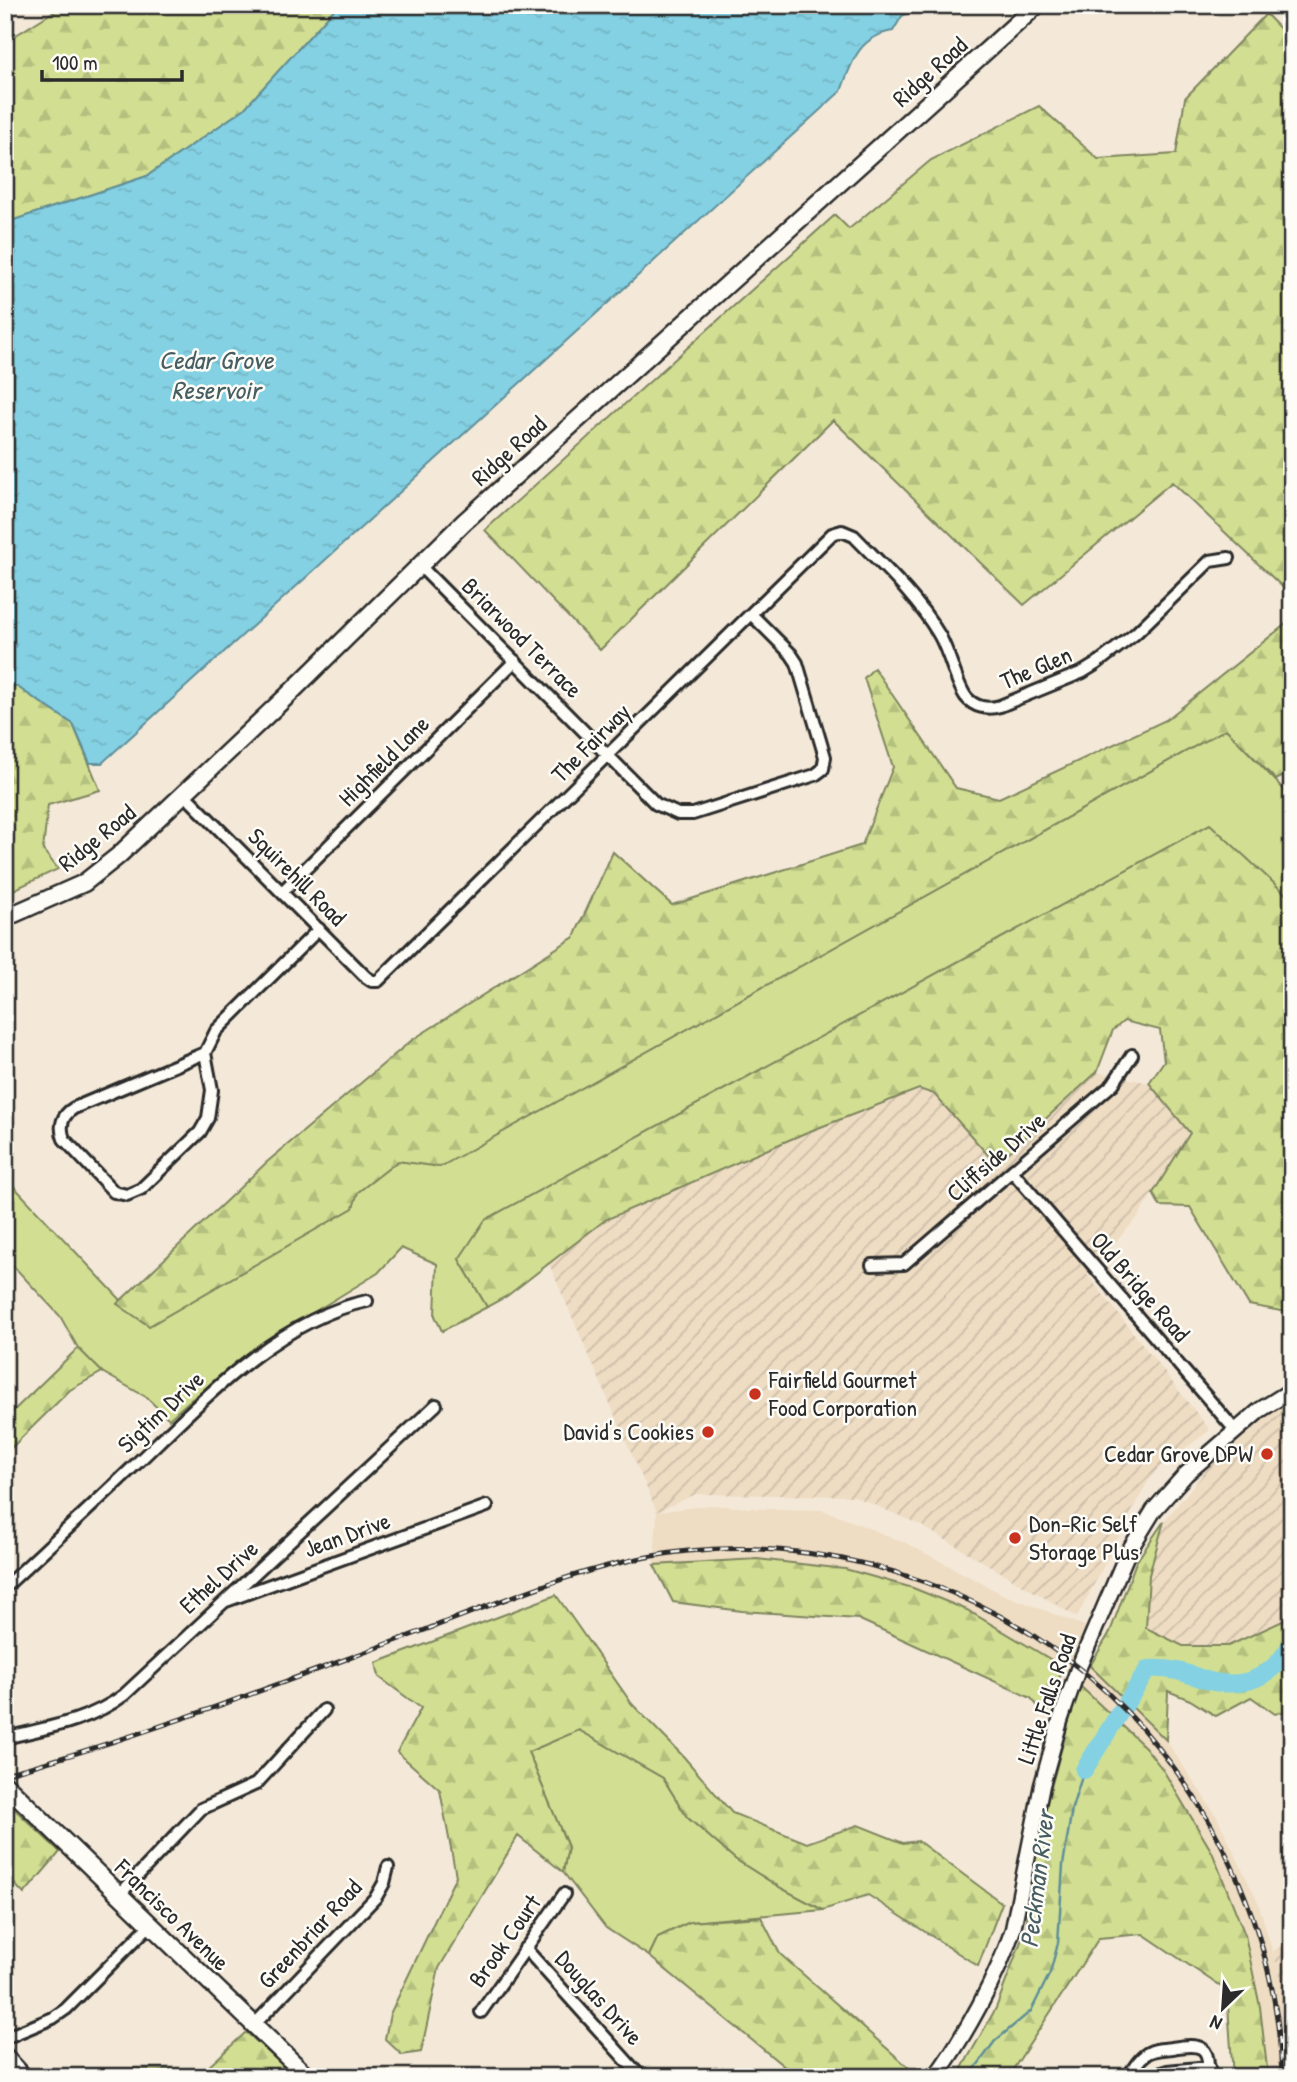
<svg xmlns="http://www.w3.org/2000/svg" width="1297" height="2082" font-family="'Patrick Hand',sans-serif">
<defs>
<pattern id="industrial-furrows" width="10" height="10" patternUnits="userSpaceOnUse" patternTransform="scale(1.75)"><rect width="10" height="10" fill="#eedcc3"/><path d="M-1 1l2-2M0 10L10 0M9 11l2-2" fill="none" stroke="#ccbda8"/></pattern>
<pattern id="forest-firs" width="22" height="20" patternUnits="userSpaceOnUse" patternTransform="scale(1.75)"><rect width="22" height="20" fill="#d2df92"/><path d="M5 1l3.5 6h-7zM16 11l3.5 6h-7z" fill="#b4c07e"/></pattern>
<pattern id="water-ripples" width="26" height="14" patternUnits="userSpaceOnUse" patternTransform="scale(1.75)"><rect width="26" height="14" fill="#84d1e3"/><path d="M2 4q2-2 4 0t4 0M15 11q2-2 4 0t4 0" fill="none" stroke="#72b4c3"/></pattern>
</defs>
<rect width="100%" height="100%" fill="#f4e9d8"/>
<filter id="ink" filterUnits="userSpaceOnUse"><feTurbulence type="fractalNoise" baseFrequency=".0143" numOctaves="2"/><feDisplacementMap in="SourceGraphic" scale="14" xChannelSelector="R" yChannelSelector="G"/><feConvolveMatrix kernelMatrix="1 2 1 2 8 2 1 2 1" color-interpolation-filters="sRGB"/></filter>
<g filter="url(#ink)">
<path fill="#eedcc3" d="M710 1505 764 1509 823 1510 906 1543 1002 1594 1087 1627 1074 1650 1166 1740 1217 1817 1258 1902 1284 1990 1291 2077H1268L1260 2007 1245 1935 1212 1852 1163 1770 1145 1747 1050 1659 654 1565 657 1512Z"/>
<path fill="url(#industrial-furrows)" d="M1097 1072 1149 1083 1190 1133 1138 1217 1087 1274 1210 1430 1157 1469 1147 1483 1077 1617 920 1525 854 1496 696 1494 657 1512 549 1264 605 1220 805 1133 919 1089 934 1094 997 1164Z
M1292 1402V1584L1285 1620 1228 1646H1183L1146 1628 1149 1575 1164 1521 1208 1468 1265 1415Z
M1292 1934V1998L1284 1990 1273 1952Z"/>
<path fill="#d2df92" stroke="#7e855e" stroke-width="2" d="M1226 729 1292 798V900L1277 889 459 1259 487 1307 442 1331 435 1316 437 1264 401 1248 378 1273 283 1331 188 1402 169 1419 146 1397 102 1372 78 1348 60 1316 5 1257V1177L121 1300 117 1304 358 1192 398 1161 440 1166Z
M579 1730 663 1778 687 1817 735 1859 781 1888 823 1910 690 1922 658 1937 649 1956 606 1928 563 1872 568 1847 528 1752Z"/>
<path fill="url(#forest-firs)" stroke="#7e855e" stroke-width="2" d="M64 5H338L244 109 147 176 5 223V42Z
M1266 14 1292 41V596L1172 482 1024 605 833 420 600 650 485 530 835 215 849 229 931 160 1039 106 1098 159 1176 154 1185 98Z
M1292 619V772L1276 780 1226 729 440 1167 398 1161 358 1192 353 1208 149 1326 117 1304 267 1162 412 1040 574 937 613 852 672 905 862 845 893 767 864 678 874 668 956 788 999 798 1166 720Z
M16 686 73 724 100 790 48 805 43 850 58 869 5 894V688Z
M1210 824 1292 900V1313L1249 1305 1190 1207 1160 1206 1153 1193 1190 1133 1149 1083 1164 1061 1160 1030 1124 1021 1113 1030 1097 1072 996 1164 934 1094 919 1089 805 1133 605 1220 507 1296 487 1307 459 1259 485 1220Z
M78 1348 102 1372 70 1390 5 1454V1419Z
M1164 1521 1149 1575 1146 1628 1183 1646H1228L1285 1620 1292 1584V1709L1275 1714 1251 1697 1216 1716 1190 1700 1168 1691 1166 1740 1090 1666 1110 1632 1136 1562Z
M757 1559 845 1569 913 1588 967 1610 1050 1659 1062 1670 1046 1716 1031 1698 858 1619 742 1611 673 1602 654 1565Z
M556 1595 632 1704 683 1756 732 1813 807 1843 858 1825 903 1843 918 1841 1002 1903 978 1966 868 1895 823 1910 781 1888 735 1859 687 1817 663 1778 579 1730 528 1752 568 1847 563 1872 518 1836 439 1968 421 2052 402 2055 385 2039 390 2014 456 1876 440 1790 397 1752 421 1708 379 1677 376 1663Z
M1079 1685 1145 1747 1163 1770 1212 1852 1245 1935 1260 2007 1268 2077H1233L1227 1991 1143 1934 1099 1938 1008 2077H957L996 2008 1027 1925 1026 1897 1044 1813Z
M5 1800 60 1852 24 1894 5 1874Z
M761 1917 780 1954 908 2067 902 2077H797L649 1956 658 1937 690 1922Z
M1284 1990 1292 1998V2077H1291Z
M246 2032 296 2077H114L116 2069 205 2070Z"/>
<path fill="url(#water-ripples)" stroke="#608f99" stroke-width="2" d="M338 5H922L902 16 893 31C858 37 852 62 841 91L102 763H90L73 724 16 686 5 688V223L147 176 244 109Z"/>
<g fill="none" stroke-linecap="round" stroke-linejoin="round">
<path stroke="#608f99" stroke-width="2.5" d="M969 2077 995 2041 1031 2011 1050 1973 1058 1943 1063 1865 1072 1808 1084 1770"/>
<path stroke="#84d1e3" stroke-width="18" d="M1125 1705 1148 1669C1170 1667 1186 1673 1206 1680 1244 1691 1275 1676 1292 1642
M1084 1770 1120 1712"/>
<defs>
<path id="minor" d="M419 565 656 804 678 814H693L815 775 823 769 825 757 797 663 791 654 751 614
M183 793 366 977 372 981H378L832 534 842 531 854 536C883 566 916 596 938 633 949 650 956 684 966 697 974 707 987 710 1000 706L1083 672 1096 664 1135 634 1210 561 1229 558
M282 892 515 661
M205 1053 74 1108C62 1115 59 1126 64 1139L114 1192 127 1195 141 1189 200 1132 208 1118 212 1090 205 1053 216 1031 319 929
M1012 1171 1235 1430
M872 1265 904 1264 1113 1084 1132 1055
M5 1587C48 1547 91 1507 134 1466 199 1404 276 1320 367 1301
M226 1601 487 1506
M5 1738C46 1728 90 1721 124 1695L436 1405
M119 1895 201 1809 256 1784 324 1710
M525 1948 641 2077
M481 2012 564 1894
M254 2025 376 1897 384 1883 388 1867
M5 2038 53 2018 66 2009 150 1925
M5 2053 27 2077
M1128 2077C1133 2069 1138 2060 1145 2055 1152 2049 1163 2049 1172 2048 1200 2043 1212 2045 1207 2077
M1149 2077 1167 2071 1209 2067"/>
<path id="tertiary" d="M935 2077C965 2036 997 1978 1013 1929L1042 1785 1060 1721 1078 1669 1127 1554 1154 1510 1186 1474 1260 1410 1292 1390"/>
<path id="secondary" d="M5 918 84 883 118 856 286 697 464 522 1037 5
M5 1784 308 2077"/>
</defs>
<use href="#minor" stroke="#2b2b2b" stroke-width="16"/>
<use href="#tertiary" stroke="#2b2b2b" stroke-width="19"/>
<use href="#secondary" stroke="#2b2b2b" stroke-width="21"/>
<use href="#minor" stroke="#fdfcf7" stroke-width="10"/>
<use href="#tertiary" stroke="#fdfcf7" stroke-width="14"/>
<use href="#secondary" stroke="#fdfcf7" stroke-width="16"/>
<defs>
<path id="rail" d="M5 1774C148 1735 286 1681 425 1630 510 1598 597 1560 688 1551 847 1535 1017 1597 1128 1713 1221 1811 1278 1941 1282 2077"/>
</defs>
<use href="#rail" stroke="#2b2b2b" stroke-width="5"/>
<use href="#rail" stroke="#fdfcf7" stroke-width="2.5" stroke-dasharray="8" stroke-linecap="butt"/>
</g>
</g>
<g fill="#c8321e" stroke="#fdfcf7" stroke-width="2.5">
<circle cx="755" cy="1394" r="7"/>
<circle cx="708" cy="1432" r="7"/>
<circle cx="1267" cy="1454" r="7"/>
<circle cx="1015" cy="1538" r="7"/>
</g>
<g text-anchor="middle" stroke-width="5" stroke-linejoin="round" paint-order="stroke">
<g font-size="24" fill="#2b2b2b" stroke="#fdfcf7">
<text transform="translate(930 72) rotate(-42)" y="8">Ridge Road</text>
<text transform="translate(509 451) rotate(-42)" y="8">Ridge Road</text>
<text transform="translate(522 638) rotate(45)" y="8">Briarwood Terrace</text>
<text transform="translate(1036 668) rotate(-23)" y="8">The Glen</text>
<text transform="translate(591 743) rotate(-45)" y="8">The Fairway</text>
<text transform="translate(384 761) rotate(-45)" y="8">Highfield Lane</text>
<text transform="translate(97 838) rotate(-39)" y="8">Ridge Road</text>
<text transform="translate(297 877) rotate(45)" y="8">Squirehill Road</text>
<text transform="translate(996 1157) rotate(-41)" y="8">Cliffside Drive</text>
<text transform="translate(1140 1287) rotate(49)" y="8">Old Bridge Road</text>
<text transform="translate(161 1412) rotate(-43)" y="8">Sigtim Drive</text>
<text transform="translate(347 1535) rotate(-20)" y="8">Jean Drive</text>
<text transform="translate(219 1577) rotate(-42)" y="8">Ethel Drive</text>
<text transform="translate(1047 1699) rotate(-71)" y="8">Little Falls Road</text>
<text transform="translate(172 1915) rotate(44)" y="8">Francisco Avenue</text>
<text transform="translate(310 1934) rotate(-47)" y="8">Greenbriar Road</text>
<text transform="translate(505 1941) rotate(-55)" y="8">Brook Court</text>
<text transform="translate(599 1998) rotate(48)" y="8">Douglas Drive</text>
</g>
<g font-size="24" fill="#2b2b2b" stroke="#fdfcf7" text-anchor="start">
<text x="769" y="1388">Fairfield Gourmet<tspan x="769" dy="28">Food Corporation</tspan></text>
<text x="694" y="1440" text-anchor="end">David's Cookies</text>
<text x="1253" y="1462" text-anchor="end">Cedar Grove DPW</text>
<text x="1029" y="1532">Don-Ric Self<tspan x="1029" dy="28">Storage Plus</tspan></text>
</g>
<g font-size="26" font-style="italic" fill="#465d62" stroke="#fdfcf7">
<text x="216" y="369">Cedar Grove<tspan x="216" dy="30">Reservoir</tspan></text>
<text transform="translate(1037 1879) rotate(-83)" y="9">Peckman River</text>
</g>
</g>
<rect width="1297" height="2082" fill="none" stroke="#fdfcf7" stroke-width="28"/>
<rect x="14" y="14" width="1269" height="2054" fill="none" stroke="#2b2b2b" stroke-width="2.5" filter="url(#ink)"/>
<g transform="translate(1223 2008) rotate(205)" stroke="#fdfcf7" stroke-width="5" paint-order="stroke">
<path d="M0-5L12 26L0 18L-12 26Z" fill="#2b2b2b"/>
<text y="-10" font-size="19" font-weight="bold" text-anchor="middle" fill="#2b2b2b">N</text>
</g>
<path d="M42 70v10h140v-10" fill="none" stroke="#2b2b2b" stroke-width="3.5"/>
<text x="52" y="70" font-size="21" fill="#2b2b2b" stroke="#fdfcf7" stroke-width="5" paint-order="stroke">100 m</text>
</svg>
